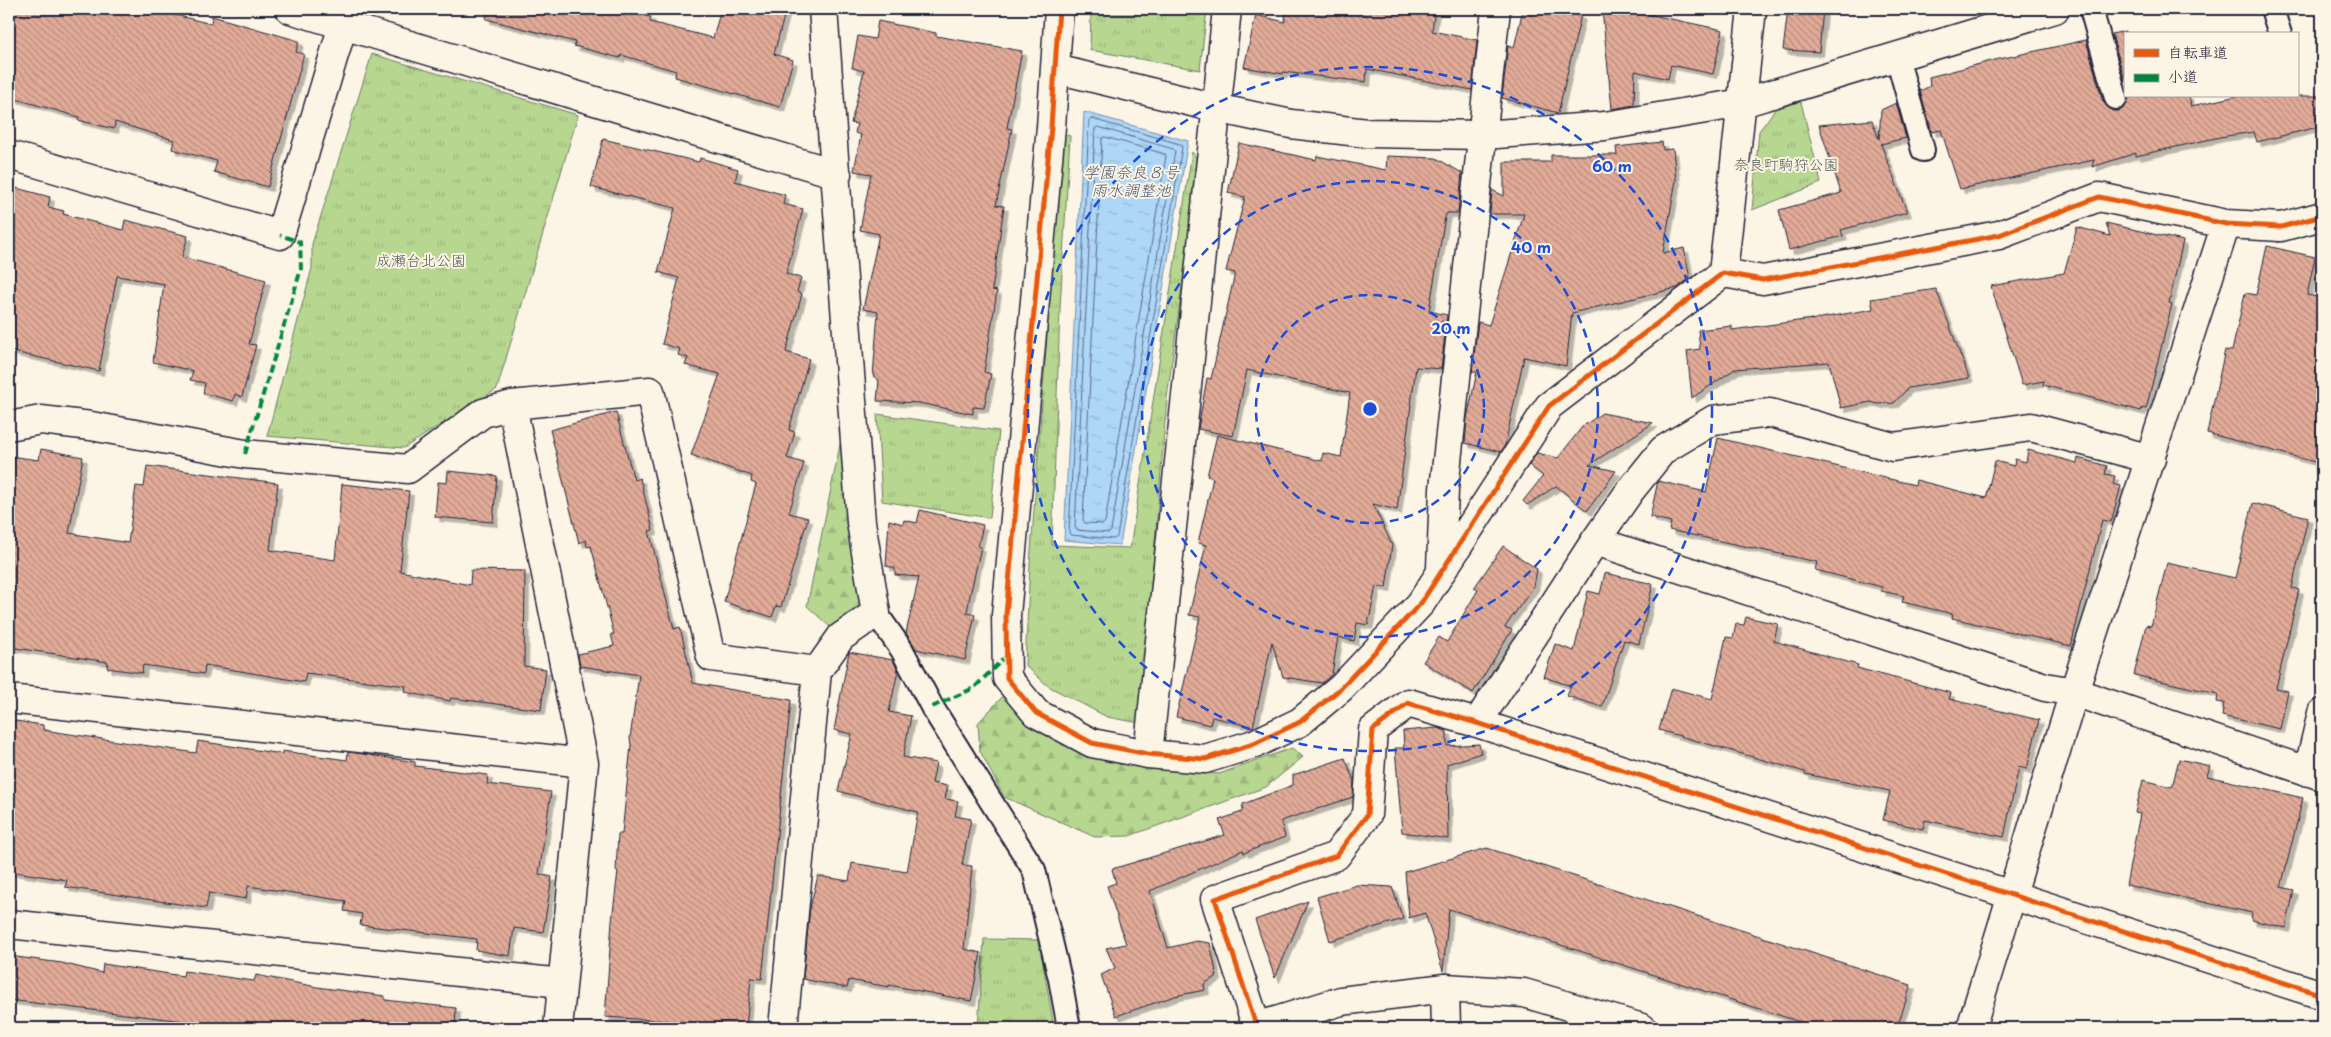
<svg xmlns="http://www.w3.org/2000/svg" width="2331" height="1037" font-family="'Playpen Sans','Klee One',sans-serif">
<defs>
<pattern id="grass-tufts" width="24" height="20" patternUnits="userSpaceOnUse" patternTransform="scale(1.25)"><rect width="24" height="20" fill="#b7d690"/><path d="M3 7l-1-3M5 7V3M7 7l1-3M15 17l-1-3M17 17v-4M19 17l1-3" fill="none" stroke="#9db77d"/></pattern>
<pattern id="forest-firs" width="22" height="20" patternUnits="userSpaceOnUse" patternTransform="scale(1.25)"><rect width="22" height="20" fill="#b7d690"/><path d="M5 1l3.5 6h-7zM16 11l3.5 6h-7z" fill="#9db77d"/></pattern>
<pattern id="water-ripples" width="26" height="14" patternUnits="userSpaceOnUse" patternTransform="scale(1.25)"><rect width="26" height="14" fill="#add6f7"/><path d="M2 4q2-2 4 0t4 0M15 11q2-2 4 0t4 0" fill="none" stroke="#95b7d5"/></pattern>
<pattern id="building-back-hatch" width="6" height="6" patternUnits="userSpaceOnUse" patternTransform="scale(1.25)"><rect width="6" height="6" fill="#e2ab98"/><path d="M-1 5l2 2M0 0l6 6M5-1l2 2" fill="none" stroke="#b78b7d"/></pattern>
<filter id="shadow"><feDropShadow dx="4.5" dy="4.5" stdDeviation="0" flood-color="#0004"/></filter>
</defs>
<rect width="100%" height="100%" fill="#fcf5e5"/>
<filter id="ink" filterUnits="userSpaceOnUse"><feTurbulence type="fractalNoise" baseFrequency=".02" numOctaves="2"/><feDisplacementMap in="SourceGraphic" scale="10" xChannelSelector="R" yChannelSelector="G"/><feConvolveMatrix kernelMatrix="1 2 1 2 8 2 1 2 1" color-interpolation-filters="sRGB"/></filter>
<g filter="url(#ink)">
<path fill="url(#grass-tufts)" stroke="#6c7c66" d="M1091 9H1207L1200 70 1090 50Z
M372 54 578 115 497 389 404 448 267 436 312 268V244Z
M1801 102 1821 183 1752 210 1759 131 1777 107Z
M1062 133 1070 136 1060 308 1052 545 1130 548 1192 152 1199 161 1167 398 1140 723 1107 717 1048 686 1025 665 1030 564Z
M877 414 999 431 990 518 882 501Z
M984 939 1039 940 1054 1028H978Z"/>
<path fill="url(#forest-firs)" stroke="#6c7c66" d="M851 391 876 613 841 637 807 606Z
M1004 695 1040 728 1119 764 1219 774 1292 748 1303 757 1266 787 1129 836 1095 837 1004 797 980 751 978 723Z"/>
<path fill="url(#water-ripples)" stroke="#758eac" d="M1084 112 1188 141 1120 545 1064 540Z"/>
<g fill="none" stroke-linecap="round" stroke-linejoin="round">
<path stroke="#5a6a86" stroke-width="1" d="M1092 119 1180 144 1182 147 1117 537 1114 539 1071 535 1069 533 1089 121Z
M1098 127 1173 149 1175 151 1111 531 1109 533 1077 530 1075 527 1095 129Z
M1105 137 1165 154 1166 156 1105 522 1103 524 1085 523 1083 520 1102 139Z"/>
</g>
<path fill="url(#building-back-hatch)" stroke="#22223b" filter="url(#shadow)" d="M9 9H152L211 24 212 16 299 41 296 52 304 54 268 187 214 172 217 161 172 149 174 140 115 122 114 129 78 120 79 117 9 97Z
M487 9H617L651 17 650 22 713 38 721 9H786L774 54 793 60 780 107 675 77 676 71 621 55 620 58 574 46 575 42 486 19Z
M1286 9H1435L1432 31 1477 40 1472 90 1367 69 1366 82 1283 72V74L1244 67 1256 15 1285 22Z
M1523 9 1581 15 1558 113 1502 98 1508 46 1514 48Z
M1602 9 1629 10 1723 30 1713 74 1671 65 1668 79 1635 71 1634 105 1612 109Z
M1788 9H1823L1819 52 1783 50Z
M878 21 936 33V36L1022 51 1007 128 1012 129 996 205 1004 206 992 290 997 291 984 372 991 374 984 408 973 407V414L919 403 877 401 879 380 873 376 878 312 863 309 879 234 860 230 871 174 854 171 861 135 855 133 857 124 851 123 864 71 852 68 858 36 875 39Z
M2125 31V81L2112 34Z
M2086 40 2103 102 2112 111H2119L2125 107 2129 96H2189L2191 106 2237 96H2322V126L2257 142 2254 132 2220 137 2136 156V153L2092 167 2094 160 1960 189 1941 130 1932 132 1920 91 1930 86 1929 77 1995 60Z
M1896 103 1906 138 1881 144 1907 212 1841 230 1843 236 1789 250 1779 210 1841 193 1819 125 1872 120 1879 139 1881 110Z
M603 139 699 162 700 158 738 169 735 181 785 195 783 204 803 209 786 274 801 278 797 292 802 294 786 352 809 359 789 430 795 432 787 458 804 463 789 513 808 518 781 607 776 606 772 617 724 602 756 484 751 482 752 476 691 455 720 374 685 365 688 358 678 355 680 349 662 344 679 278 658 272 675 208 591 187Z
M1662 142 1663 150 1673 149 1676 180 1663 253 1684 248 1690 278 1677 288 1572 313 1566 366 1524 357 1505 445 1501 452 1465 443 1467 418 1477 372H1472L1478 322 1489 325 1524 214H1490L1492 190 1504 196V162H1551V155H1617L1616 147Z
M1239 143 1316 160 1317 156 1386 170 1387 156 1436 158 1462 173 1458 213H1447L1445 217 1429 311 1447 315 1441 369 1416 367 1397 510 1373 504 1392 545 1386 588 1376 586 1368 625 1357 623 1354 641 1338 637 1332 674 1322 683 1283 677 1272 642 1253 727 1212 717 1210 725 1176 717 1200 617 1189 615 1206 545 1198 543 1213 478 1207 476 1217 435 1322 461 1323 453 1341 457 1350 393 1247 370 1233 436 1198 429 1207 378 1211 379 1235 273 1226 271 1245 197 1228 193Z
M9 186 50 197 48 207 64 211 63 214 123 230 125 220 188 236 182 257 266 280 249 344 256 345 242 397 235 394 233 401 203 393 205 383 190 380 193 371 153 362 164 284 117 276 99 371 9 351Z
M2106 223 2183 241 2169 303 2172 304 2146 409 2142 408 2141 411 2043 385 2044 381 2022 385 1991 286 2064 273 2077 227 2110 236Z
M2267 246 2315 257 2307 295 2322 298V464L2207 433 2225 350 2232 351 2245 293 2256 295Z
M1936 289 1969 378 1908 388 1894 403 1878 404 1871 402 1841 408 1829 362 1735 369 1692 398 1687 351 1700 349 1698 330 1732 326V330L1812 319 1810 320 1873 309 1871 299Z
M616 412 634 480 640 478 653 530 649 531 674 629 680 627 693 683 791 700 762 979 751 978 746 1028H705L682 1026 683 1022 605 1017 612 921 618 871H616L618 834H622L631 745 630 738 639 675 580 666 578 654 614 646 611 634H614L591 546 587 547 586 540 579 543 550 430Z
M1602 413 1653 423 1589 465 1616 471 1587 511 1556 486 1527 505 1523 501 1543 476 1529 465 1537 453 1558 458 1582 427Z
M1718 438 1915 485 1916 480 1986 498 1995 461 2014 466 2015 459 2026 462 2028 450 2077 463 2078 458 2107 466 2105 474 2115 476 2113 484 2121 486 2111 522 2102 520 2071 646 1952 618 1953 614 1902 602 1904 596 1881 591 1882 587 1815 570 1817 562 1669 530 1671 522 1650 517 1658 481 1706 492Z
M41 449 83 457 69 533 128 543 136 486 144 487 147 466 278 483 270 550 335 560 342 484 409 491 400 571 470 585 471 570 525 571 524 666 546 669 541 710 451 698 450 701 405 692 406 686 306 673 304 682 205 665 204 674 143 665 142 673 107 668 108 662 9 647V456L39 460Z
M448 471 497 476 493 522 435 517 438 482 447 483Z
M2253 503 2308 517 2292 588 2299 590 2276 688 2288 691 2280 729 2222 716 2224 703 2217 702 2218 694 2134 675 2146 625 2151 626 2167 563 2235 578Z
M920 510 983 525 978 547H981L969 600 967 613 975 615 965 660 916 649 906 633 919 577 895 575V568L886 566 889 520 903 524 904 520 917 523Z
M1503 546 1537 569 1534 586 1505 627 1512 630 1473 693 1423 662 1439 637 1447 642 1478 590 1474 588Z
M1605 573 1653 584 1639 644 1624 640 1602 707 1567 696 1571 686 1544 677 1555 644 1574 651 1588 591 1600 594Z
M1746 617 1778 624 1774 641 1858 665 1857 668 1951 693 1949 699 2039 720 2027 769 2019 767 2004 837 1925 820 1923 829 1883 820 1890 791 1805 774V772L1659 730 1671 688 1712 699 1726 637 1733 638 1736 624 1744 625Z
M849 652 893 660 898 671 889 712 911 716 903 757 936 763 932 783 948 786 945 799 958 801 955 816 971 819 962 865 972 866 964 949 981 953 971 1001 889 985V987L849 980 847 988 803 979 810 907 818 876 849 881 852 863 907 872 918 812 838 791 852 734 834 730Z
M9 720 43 725V730L196 753 198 741 282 754V751L347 760 348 752 356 753 415 762V766L488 775 487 784 551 792 539 874 552 877 543 932 514 928 510 956 476 950 477 939 360 925 362 914 344 911 346 901 248 886 246 899 209 893 206 908 65 887 67 880 9 871Z
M1437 728 1447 731V746L1479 744 1481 753 1447 764 1448 839 1402 832 1395 748H1404L1403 731Z
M1345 758 1354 781 1353 797 1281 821 1285 837 1244 853 1243 850 1150 891 1168 948 1196 941 1210 943 1217 976 1204 984 1205 990 1175 996 1116 1016 1101 975 1115 968 1106 948 1126 944 1107 886 1116 883 1112 869 1225 835 1219 820 1242 812 1243 804 1293 785V775Z
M2179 759 2210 766 2207 776 2303 798 2281 887 2294 890 2286 928 2251 920 2252 913 2126 885 2140 814 2135 813 2143 780 2172 787Z
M1487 848 1911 985 1897 1028H1819L1449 909 1443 971 1425 913 1409 918 1405 872Z
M1357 885 1392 887 1403 919 1330 941 1317 897Z
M1308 901 1275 978 1255 920Z
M9 956 62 963 102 973 103 964 183 976 184 971 254 981 256 975 317 987 385 996V1000L456 1008 455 1028H241L9 1000Z"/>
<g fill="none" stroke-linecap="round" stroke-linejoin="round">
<defs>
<path id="lane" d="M2091 9 2116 98
M2272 9 2280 34
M1897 57 1923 150
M876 613 902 650 932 707 1034 870 1060 979 1069 1028"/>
<path id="street" d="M290 9 837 174
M1059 9 1051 127 1006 615 1007 678 1036 713 1092 743 1148 754 1205 759 1254 744 1300 722 1341 688 1421 603 1549 406 1723 273 1763 280 1999 235 2099 197 2226 224 2281 227 2322 216
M9 155 280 235 343 25
M1723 273 1752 9
M512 405 584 763 558 1028
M9 426 41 420 91 426 245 454 408 469 483 413 512 405 650 391 711 657 817 671
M1595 541 2045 687 2074 692 2322 776
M1441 568 1444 489 1496 9
M9 699 584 763
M1477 723 1595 541 1630 491 1663 450 1713 420 1770 413 1893 447 2031 427 2151 459
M1148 754 1227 9
M2308 772 2322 713
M9 924 562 983
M1445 988 1446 1028
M783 1028 817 671 841 637 876 613 861 522 823 9
M1257 1028 1215 899 1336 856 1367 815 1373 730 1408 703 1477 723 2322 995
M1971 1028 2074 692 2226 224"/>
<path id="secondary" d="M1056 69 1216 108 1291 124 1367 133 1483 135 1605 126 1742 103 2055 9
M1253 1028 1341 1001 1445 988 1524 993 1642 1028"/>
</defs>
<use href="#lane" stroke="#22223b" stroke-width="26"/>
<use href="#street" stroke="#22223b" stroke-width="31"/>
<use href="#secondary" stroke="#22223b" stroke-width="31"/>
<use href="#lane" stroke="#fcf5e5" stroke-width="22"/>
<use href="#street" stroke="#fcf5e5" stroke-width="28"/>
<use href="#secondary" stroke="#fcf5e5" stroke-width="28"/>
<path stroke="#00873e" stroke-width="4" stroke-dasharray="8 4" stroke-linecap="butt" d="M245 454 301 269 300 242 280 235
M932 707 974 688 1007 655"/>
<defs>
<path id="cycleway" d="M1059 9 1051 127 1006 615 1007 678 1036 713 1092 743 1148 754 1205 759 1254 744 1300 722 1341 688 1421 603 1549 406 1723 273 1763 280 1999 235 2099 197 2226 224 2281 227 2322 216
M1257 1028 1215 899 1336 856 1367 815 1373 730 1408 703 1477 723 2322 995"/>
</defs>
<use href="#cycleway" stroke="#fcf5e5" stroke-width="8"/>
<use href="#cycleway" stroke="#e8590c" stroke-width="5"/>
</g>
</g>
<g fill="none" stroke="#1d4ed8" stroke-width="2.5" stroke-dasharray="9 6">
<circle cx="1370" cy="409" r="114"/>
<circle cx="1370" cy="409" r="228"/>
<circle cx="1370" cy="409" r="342"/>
</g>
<g text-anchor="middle" stroke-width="4" stroke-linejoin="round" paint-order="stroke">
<g font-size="15" fill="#4f5854" stroke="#fcf5e5">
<text x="1786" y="170">奈良町駒狩公園</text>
<text x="421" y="266">成瀬台北公園</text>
</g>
<g font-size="16" font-style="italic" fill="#4c5873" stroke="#fcf5e5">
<text x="1131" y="178">学園奈良８号<tspan x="1131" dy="18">雨水調整池</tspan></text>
</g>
</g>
<circle cx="1370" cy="409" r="8" fill="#1d4ed8" stroke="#fcf5e5" stroke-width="2.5"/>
<g font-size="15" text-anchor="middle" font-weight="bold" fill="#1d4ed8" stroke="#fcf5e5" stroke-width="4" stroke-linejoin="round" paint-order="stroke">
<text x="1612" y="172">60 m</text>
<text x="1531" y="253">40 m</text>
<text x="1451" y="334">20 m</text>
</g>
<rect width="2331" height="1037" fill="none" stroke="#fcf5e5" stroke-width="30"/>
<rect x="15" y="15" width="2301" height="1007" fill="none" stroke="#22223b" stroke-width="2" filter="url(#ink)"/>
<rect x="2124" y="32" width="175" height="65" fill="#fcf5e5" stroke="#a5a1a1"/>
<rect x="2134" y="49" width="25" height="8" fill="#e8590c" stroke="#a5a1a1"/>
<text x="2168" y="58" font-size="15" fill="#22223b">自転車道</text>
<rect x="2134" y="74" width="25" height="8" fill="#00873e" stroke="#a5a1a1"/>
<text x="2168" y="82" font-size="15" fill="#22223b">小道</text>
</svg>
